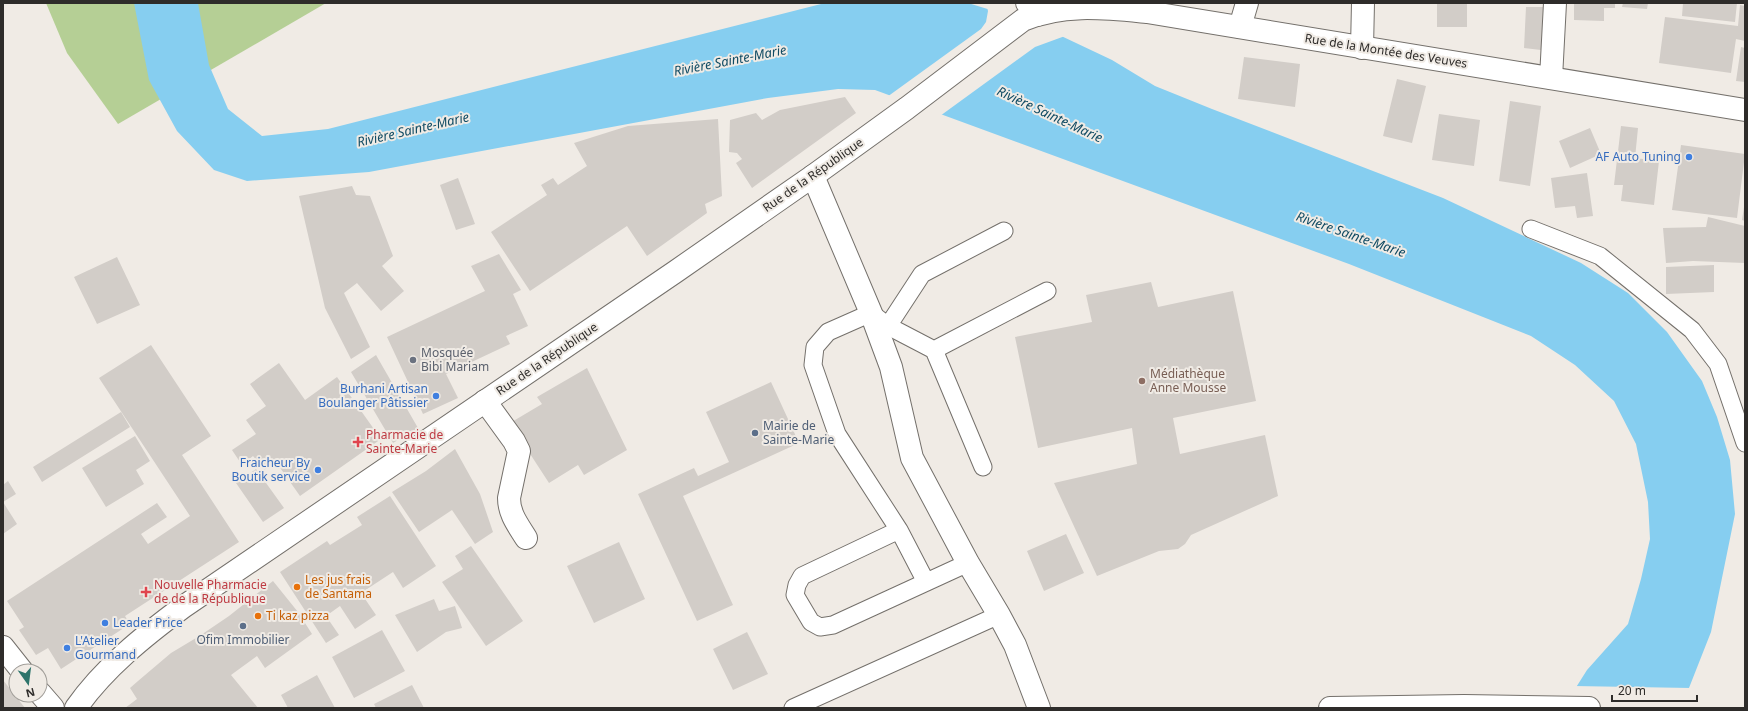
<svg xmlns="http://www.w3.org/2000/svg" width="1748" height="711" font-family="'Noto Sans',sans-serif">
<rect width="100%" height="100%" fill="#f0ebe5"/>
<path fill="#b5cf95" d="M46 3H326L118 124 67 53Z"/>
<path fill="#86cef0" d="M134 3H198L209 65 228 109 262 136 328 129 825 3H968L994 11 1057 34 1112 60 1155 86 1212 109 1443 198 1581 263 1628 293 1667 332 1702 381 1717 417 1730 460 1735 514 1711 632 1687 693 1563 708 1587 670 1628 624 1641 579 1650 539 1648 502 1636 444 1614 401 1575 365 1531 336 1349 264 875 90 838 89 768 98 369 172 247 181 214 170 177 131 149 80Z"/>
<path fill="#f0ebe5" d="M987 7 1065 36 1035 47 940 116 887 97 981 29 986 22 988 11Z
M1574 686 1691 688 1679 708H1561Z"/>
<path fill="#d2cdc8" d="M1437 3H1467V27H1437Z
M1574 3H1615V8H1604V21L1574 20Z
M1623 3H1648L1647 9 1622 7Z
M1683 3H1737L1735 22 1682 16Z
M1740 5 1745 6V41L1736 39 1731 73 1659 63 1665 17 1738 26Z
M1526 7H1543L1541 50 1524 48Z
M1741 47 1745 48V82L1736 81Z
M1244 57 1300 64 1295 107 1238 99Z
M1397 79 1426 86 1412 143 1383 136Z
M845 97 856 113 752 188 736 163 742 159 737 153 729 152 730 120 756 113 762 120 780 110Z
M1510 101 1541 106 1530 186 1499 181Z
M1439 114 1480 120 1474 166 1432 160Z
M718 119 722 196 705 204 707 213 647 256 627 226 530 291 491 232 547 195 541 185 553 178 558 185 587 166 574 143 628 126Z
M1621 126 1638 128 1635 158 1659 161 1654 205 1621 201 1623 185H1614Z
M1590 128 1601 154 1570 168 1559 141Z
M1681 145 1745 154 1737 218 1672 210Z
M1587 173 1593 216 1577 218 1575 206 1555 208 1551 178Z
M458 178 475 224 456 230 440 185Z
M352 186 356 195 370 196 393 256 382 266 404 291 381 311 357 283 344 293 370 347 351 359 325 308 299 196Z
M1744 207H1745V221L1742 220Z
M1708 217 1745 226V263L1693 261 1666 263 1663 228 1706 227Z
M499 254 521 290 513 294 528 326 506 336 510 344 446 374 458 398 423 414 387 337 485 291 471 266Z
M117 257 140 305 97 324 74 277Z
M1714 265V292L1666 294V267Z
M1151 282 1158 307 1233 291 1256 401 1173 418 1180 454 1265 435 1278 496 1191 535 1185 544 1178 549 1159 551 1097 576 1054 483 1137 464 1132 428 1038 448 1015 337 1092 322 1086 295Z
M151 345 211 436 182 455 239 542 125 616 130 624 61 669 48 648 36 655 19 630 24 627 7 601 157 503 167 517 141 534 148 544 190 516 99 378Z
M376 355 418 428 393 443 351 372Z
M279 363 305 400 337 377 381 439 300 496 276 462 264 470 253 456 242 465 232 450 256 434 246 420 266 406 250 384Z
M587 368 627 450 584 475 578 465 549 483 510 423 542 404 537 397Z
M771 382 799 443 683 496 733 605 697 621 638 494 694 468 698 476 729 462 706 412Z
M121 412 130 427 42 482 33 467Z
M135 436 150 461 136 470 144 484 106 507 82 468Z
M455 449 480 494 493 532 475 544 452 510 419 532 392 492 426 471Z
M256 469 284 508 263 522 236 483Z
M8 481 16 494 3 502 17 524 3 534V485Z
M390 496 436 566 403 588 393 572 361 593 376 615 355 629 340 606 326 616 339 635 326 643 280 572 327 541 330 545 362 525 357 517Z
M1066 534 1084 573 1044 591 1027 551Z
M619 542 645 599 594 623 567 566Z
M471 546 523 621 486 646 442 582 463 569 455 556Z
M273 581 298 612 312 634 265 668 257 656 231 675 258 708H125L137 699 130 688 138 681 171 653 201 635 229 616Z
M434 599 439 611 455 606 462 628 446 632 417 652 395 615Z
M382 630 405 671 354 698 332 657Z
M747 632 768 674 733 690 713 649Z
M317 675 335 708H288L281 695Z
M3 680 25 708H3Z
M412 685 424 708H376L374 704Z"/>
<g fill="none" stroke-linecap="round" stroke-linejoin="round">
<defs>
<path id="service" d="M1531 229 1600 256 1692 330 1718 364 1745 443
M888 326 922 274 1004 231
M934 350 1047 291
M899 530 802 576 797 585 795 595 811 622 820 627 833 625 968 563
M926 582 899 530 837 434 813 365 815 347 828 332 871 313 888 326 934 350 983 467
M793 708 999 615"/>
<path id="minor" d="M1027 3 1037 15
M1240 27 1247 3
M1362 48 1363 3
M1551 78 1555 3
M813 176 871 313 891 367 912 458 968 563 999 615 1015 645 1039 708
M485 401 514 441 519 451 509 498C509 514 518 525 526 538
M3 647 22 671
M40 693 53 708
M1330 708 1464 706 1589 708"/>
<path id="secondary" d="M76 708C104 668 144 636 183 607L675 272 813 176 907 108 1023 20C1063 3 1105 8 1147 12L1745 110"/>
</defs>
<use href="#service" stroke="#74706b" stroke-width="19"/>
<use href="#minor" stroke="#74706b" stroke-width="24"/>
<use href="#secondary" stroke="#74706b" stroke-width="24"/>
<use href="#service" stroke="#fff" stroke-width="17"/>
<use href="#minor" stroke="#fff" stroke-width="22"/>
<use href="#secondary" stroke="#fff" stroke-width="22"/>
</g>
<g fill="#3f7fe0" stroke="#f0ebe5" stroke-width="1.5">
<circle cx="1689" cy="157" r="4"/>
<circle cx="436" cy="396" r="4"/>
<circle cx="318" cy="470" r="4"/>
<circle cx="105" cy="623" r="4"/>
<circle cx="67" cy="648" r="4"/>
</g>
<circle fill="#6b7280" stroke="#f0ebe5" stroke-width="1.5" cx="413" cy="360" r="4"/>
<circle fill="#8d6e63" stroke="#f0ebe5" stroke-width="1.5" cx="1142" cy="381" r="4"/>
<g fill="#5c6f8a" stroke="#f0ebe5" stroke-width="1.5">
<circle cx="755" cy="433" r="4"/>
<circle cx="243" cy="626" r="4"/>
</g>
<g fill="#e0444e" stroke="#f0ebe5" stroke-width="1.5">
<path d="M356 436h4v4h4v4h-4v4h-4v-4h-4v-4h4z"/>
<path d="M144 586h4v4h4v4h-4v4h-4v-4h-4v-4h4z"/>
</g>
<g fill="#e8710a" stroke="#f0ebe5" stroke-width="1.5">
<circle cx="297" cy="587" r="4"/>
<circle cx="258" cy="616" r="4"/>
</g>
<g text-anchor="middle" stroke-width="4" stroke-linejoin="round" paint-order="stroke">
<g font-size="12" fill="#2e2c2a" stroke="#f0ebe5">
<text transform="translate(1386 51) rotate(9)" y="4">Rue de la Montée des Veuves</text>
<text transform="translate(813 175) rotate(-35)" y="4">Rue de la République</text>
<text transform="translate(547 359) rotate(-34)" y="4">Rue de la République</text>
</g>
<g font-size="12" fill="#366cbe" stroke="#f0ebe5" text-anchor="end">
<text x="1681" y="161">AF Auto Tuning</text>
<text x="428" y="393">Burhani Artisan<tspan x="428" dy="14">Boulanger Pâtissier</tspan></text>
<text x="310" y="467">Fraicheur By<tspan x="310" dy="14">Boutik service</tspan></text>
<text x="113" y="627" text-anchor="start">Leader Price</text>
<text x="75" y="645" text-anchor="start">L'Atelier<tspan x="75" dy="14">Gourmand</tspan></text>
</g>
<g font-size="12" fill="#5b616d" stroke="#f0ebe5" text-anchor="start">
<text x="421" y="357">Mosquée<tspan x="421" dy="14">Bibi Mariam</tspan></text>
</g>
<g font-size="12" fill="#785e54" stroke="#f0ebe5" text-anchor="start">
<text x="1150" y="378">Médiathèque<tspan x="1150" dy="14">Anne Mousse</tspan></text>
</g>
<g font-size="12" fill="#4e5e75" stroke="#f0ebe5" text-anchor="start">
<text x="763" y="430">Mairie de<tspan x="763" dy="14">Sainte-Marie</tspan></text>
<text x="243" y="644" text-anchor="middle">Ofim Immobilier</text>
</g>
<g font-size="12" fill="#be3a42" stroke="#f0ebe5" text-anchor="start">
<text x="366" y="439">Pharmacie de<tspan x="366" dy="14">Sainte-Marie</tspan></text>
<text x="154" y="589">Nouvelle Pharmacie<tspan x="154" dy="14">de de la République</tspan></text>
</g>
<g font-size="12" fill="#c56008" stroke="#f0ebe5" text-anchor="start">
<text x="305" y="584">Les jus frais<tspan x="305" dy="14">de Santama</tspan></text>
<text x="266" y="620">Ti kaz pizza</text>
</g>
<g font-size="13" font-style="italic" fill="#104b63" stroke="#f0ebe5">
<text transform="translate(730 60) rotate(-11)" y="5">Rivière Sainte-Marie</text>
<text transform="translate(1050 114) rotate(25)" y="5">Rivière Sainte-Marie</text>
<text transform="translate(413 129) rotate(-13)" y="5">Rivière Sainte-Marie</text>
<text transform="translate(1351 234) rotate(19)" y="5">Rivière Sainte-Marie</text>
</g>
</g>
<rect width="1748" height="711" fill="none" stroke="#2e2c2a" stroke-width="8"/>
<g transform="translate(28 683) rotate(166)"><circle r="19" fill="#f0ebe5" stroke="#a29f9a"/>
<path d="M0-3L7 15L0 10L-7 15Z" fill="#2d746b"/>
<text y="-6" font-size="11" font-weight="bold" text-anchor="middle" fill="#2e2c2a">N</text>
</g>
<path d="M1612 695v6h85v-6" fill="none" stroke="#2e2c2a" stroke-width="2"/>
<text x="1618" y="695" font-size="12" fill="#2e2c2a" stroke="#f0ebe5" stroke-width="3" paint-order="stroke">20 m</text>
</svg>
